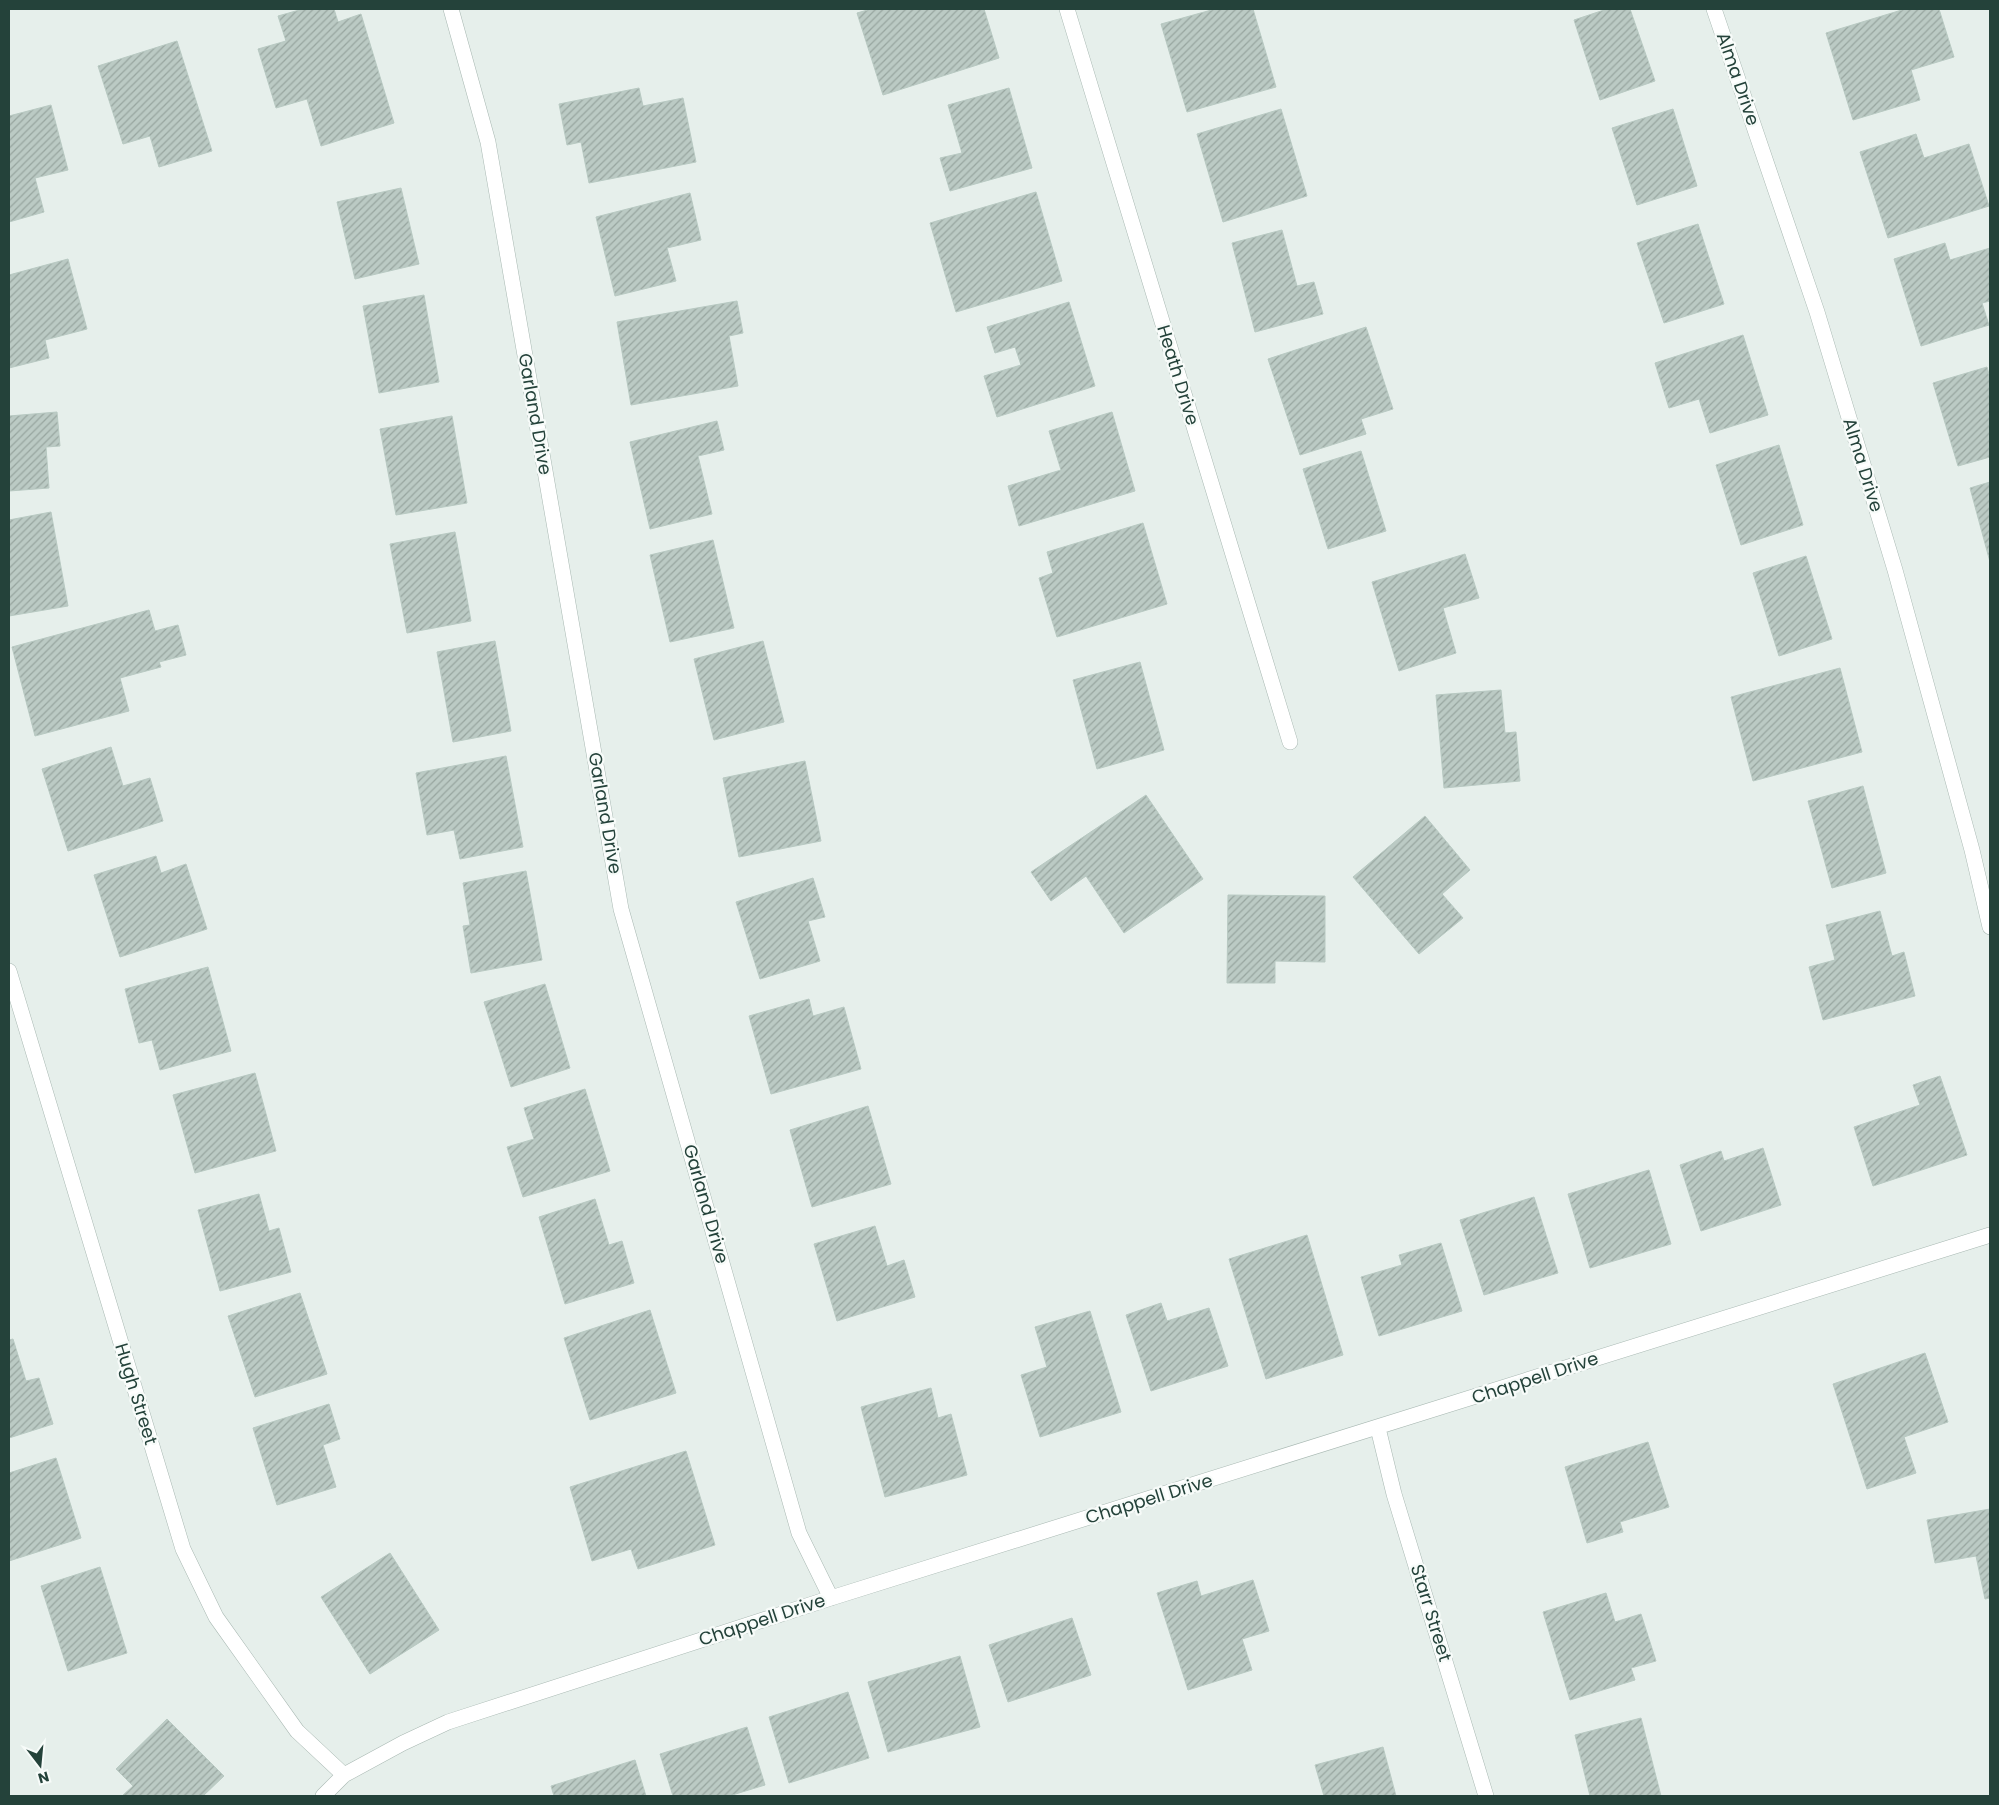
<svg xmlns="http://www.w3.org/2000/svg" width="1999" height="1805" font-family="Poppins,sans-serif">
<defs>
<pattern id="building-hatch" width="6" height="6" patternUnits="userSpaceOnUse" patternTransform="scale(1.25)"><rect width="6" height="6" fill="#bbcac4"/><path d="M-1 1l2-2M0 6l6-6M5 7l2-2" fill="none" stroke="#98a6a0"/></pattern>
</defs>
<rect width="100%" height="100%" fill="#e6efeb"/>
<path fill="url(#building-hatch)" stroke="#b8c9c2" d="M303 9H334L338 22 361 14 394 123 321 146 307 99 276 108 258 49 286 41 278 16Z
M871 9H984L999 58 883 95 857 13Z
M1215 9H1253L1276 87 1187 112 1161 24Z
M1607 9H1630L1655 81 1600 100 1574 20Z
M1905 9H1939L1954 57 1911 70 1920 100 1853 120 1826 33Z
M177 41 212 151 159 167 150 136 123 144 98 66Z
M639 88 643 106 683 98 696 162 589 183 581 142 567 145 559 104Z
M1009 88 1032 168 950 191 940 158 962 153 948 105Z
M51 105 68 170 35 178 44 212 9 222V116Z
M1281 109 1307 196 1223 222 1197 134Z
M1673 109 1697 186 1637 205 1612 128Z
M1916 134 1924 158 1969 144 1989 206 1888 238 1860 152Z
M401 188 419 264 355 279 337 202Z
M1036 192 1062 281 956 312 930 223Z
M690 193 701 240 667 248 676 281 615 296 596 217Z
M1698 224 1724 304 1664 323 1637 243Z
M1282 230 1297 286 1314 282 1323 314 1255 332 1232 243Z
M1945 243 1950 260 1990 248V301L1982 303 1989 325 1921 346 1894 259Z
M68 259 87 329 45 340 49 358 9 368V275Z
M424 295 439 382 379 393 363 306Z
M737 301 743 333 729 336 738 386 631 405 617 322Z
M1069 302 1095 386 997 417 984 376 1021 365 1015 347 995 353 987 327Z
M1366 327 1393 409 1361 419 1366 434 1300 455 1268 359Z
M1743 335 1768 415 1710 433 1699 399 1669 408 1655 363Z
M1987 367 1990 378V457L1958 466 1933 383Z
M57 412 60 446 46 447 49 488 9 491V416Z
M1112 412 1135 491 1019 526 1008 486 1061 470 1049 431Z
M452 416 467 503 396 515 380 429Z
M717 421 724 450 698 456 712 514 650 529 630 442Z
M1779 445 1803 525 1741 545 1716 465Z
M1361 451 1386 531 1328 549 1303 469Z
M1990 482V562L1970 488Z
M51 512 68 606 9 616V520Z
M1143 523 1167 604 1057 637 1039 578 1053 573 1047 552Z
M455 532 471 621 407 633 390 544Z
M713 540 734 628 670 642 650 555Z
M1465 554 1479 598 1443 608 1456 653 1399 671 1372 582Z
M1806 556 1832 639 1779 656 1753 573Z
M149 610 155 631 178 625 186 655 159 662 161 667 120 678 129 711 35 736 12 647Z
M495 641 511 731 453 742 437 652Z
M763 641 784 722 714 740 694 659Z
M1140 662 1164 750 1097 769 1073 680Z
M1840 668 1862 752 1753 781 1731 697Z
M1501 690 1505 733 1516 732 1520 781 1444 788 1436 695Z
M111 747 123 786 150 778 163 821 68 851 42 769Z
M506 756 523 847 460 859 454 830 427 835 416 773Z
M805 761 821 841 739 857 723 778Z
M1863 786 1886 873 1832 888 1808 801Z
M1146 795 1203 879 1124 933 1086 876 1051 901 1031 872Z
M1425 816 1470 870 1442 894 1463 918 1419 954 1353 877Z
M156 856 161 873 186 864 207 929 120 957 94 875Z
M526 871 542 960 471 973 463 926 470 925 463 883Z
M813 878 825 917 808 921 820 961 760 979 736 902Z
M1228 895 1325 896V962L1275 961V983H1227Z
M1880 911 1892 956 1904 952 1915 996 1823 1020 1809 967 1835 960 1826 925Z
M208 967 231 1051 160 1070 152 1040 139 1043 125 989Z
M545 984 570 1068 511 1087 484 1002Z
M809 999 813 1016 844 1007 861 1069 771 1094 749 1016Z
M255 1073 276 1151 195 1173 173 1095Z
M1940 1076 1967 1155 1873 1186 1854 1127 1920 1105 1913 1085Z
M585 1089 610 1171 523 1197 507 1147 534 1139 524 1108Z
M868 1106 891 1184 812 1207 790 1130Z
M1763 1148 1781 1205 1701 1231 1680 1165 1721 1151 1724 1161Z
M1649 1170 1671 1244 1590 1268 1568 1194Z
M259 1194 269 1231 279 1228 291 1272 220 1291 198 1210Z
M1534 1197 1558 1273 1484 1295 1460 1220Z
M595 1199 609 1245 622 1241 634 1283 565 1304 539 1217Z
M875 1226 887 1266 904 1260 915 1297 837 1321 814 1244Z
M1307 1235 1343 1355 1266 1379 1229 1259Z
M1441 1243 1462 1311 1379 1336 1361 1277 1402 1265 1399 1255Z
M300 1293 327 1374 255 1397 228 1316Z
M1161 1303 1167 1321 1209 1308 1228 1366 1151 1391 1126 1315Z
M650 1310 676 1393 590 1420 564 1338Z
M1090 1311 1121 1412 1040 1437 1021 1375 1047 1367 1035 1327Z
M13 1339 26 1381 39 1378 53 1424 9 1438V1340Z
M1925 1353 1948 1422 1904 1437 1916 1473 1867 1489 1833 1384Z
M931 1388 938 1418 951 1414 967 1475 885 1497 861 1407Z
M329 1404 340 1439 323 1445 336 1487 277 1505 253 1428Z
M1648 1442 1669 1507 1620 1522 1623 1532 1587 1543 1565 1467Z
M686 1451 715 1545 638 1569 631 1549 592 1561 570 1487Z
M56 1458 81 1538 9 1561V1473Z
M1990 1509V1598L1985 1599 1976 1556 1935 1563 1927 1520Z
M390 1553 439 1630 370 1674 321 1597Z
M100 1567 127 1653 68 1671 41 1586Z
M1253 1580 1269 1631 1242 1639 1252 1670 1188 1690 1157 1593 1197 1581 1201 1596Z
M1606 1593 1615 1622 1641 1614 1656 1661 1631 1668 1635 1680 1570 1700 1543 1612Z
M1072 1618 1091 1675 1008 1702 989 1645Z
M960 1656 980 1727 888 1752 868 1682Z
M848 1692 869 1758 789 1783 769 1717Z
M1641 1718 1661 1796H1590L1575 1735Z
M167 1719 224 1776 203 1796H122L133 1786 116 1769Z
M747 1727 765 1785 729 1796H673L660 1754Z
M1383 1747 1396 1796H1324L1315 1765Z
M635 1760 646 1796H554L551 1786Z"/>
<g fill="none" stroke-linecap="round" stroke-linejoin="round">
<defs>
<path id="minor" d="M451 9 488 142 621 909 799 1533 831 1598
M1067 9 1290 742
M1714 9 1817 312 1895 570 1972 850 1990 927
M9 971 183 1549 216 1617 297 1731 344 1775
M1378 1428 1394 1494 1486 1796
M323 1796 344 1775 403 1743 448 1722 831 1598 1990 1235"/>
</defs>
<use href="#minor" stroke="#a8b8b2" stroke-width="16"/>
<use href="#minor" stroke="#fff" stroke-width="15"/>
</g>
<g text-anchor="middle" stroke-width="4.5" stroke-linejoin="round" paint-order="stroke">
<g font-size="18" fill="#24423a" stroke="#f7fbf9">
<text transform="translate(1738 79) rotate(71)" y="6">Alma Drive</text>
<text transform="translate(1178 375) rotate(73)" y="6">Heath Drive</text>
<text transform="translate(535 414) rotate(80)" y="6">Garland Drive</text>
<text transform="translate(1863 465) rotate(73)" y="6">Alma Drive</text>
<text transform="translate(605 813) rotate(80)" y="6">Garland Drive</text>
<text transform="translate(706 1204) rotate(74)" y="6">Garland Drive</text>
<text transform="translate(1535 1378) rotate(-18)" y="6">Chappell Drive</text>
<text transform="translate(136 1394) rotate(73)" y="6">Hugh Street</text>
<text transform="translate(1149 1499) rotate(-17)" y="6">Chappell Drive</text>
<text transform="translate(1431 1613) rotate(73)" y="6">Starr Street</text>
<text transform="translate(762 1620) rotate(-18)" y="6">Chappell Drive</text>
</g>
</g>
<rect width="1999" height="1805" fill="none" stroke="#24423a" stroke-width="20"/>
<g transform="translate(40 1765) rotate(164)" stroke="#f7fbf9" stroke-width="4" paint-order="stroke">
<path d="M0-4L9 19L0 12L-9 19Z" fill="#24423a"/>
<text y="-8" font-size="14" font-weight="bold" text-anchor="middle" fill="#24423a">N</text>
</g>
</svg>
